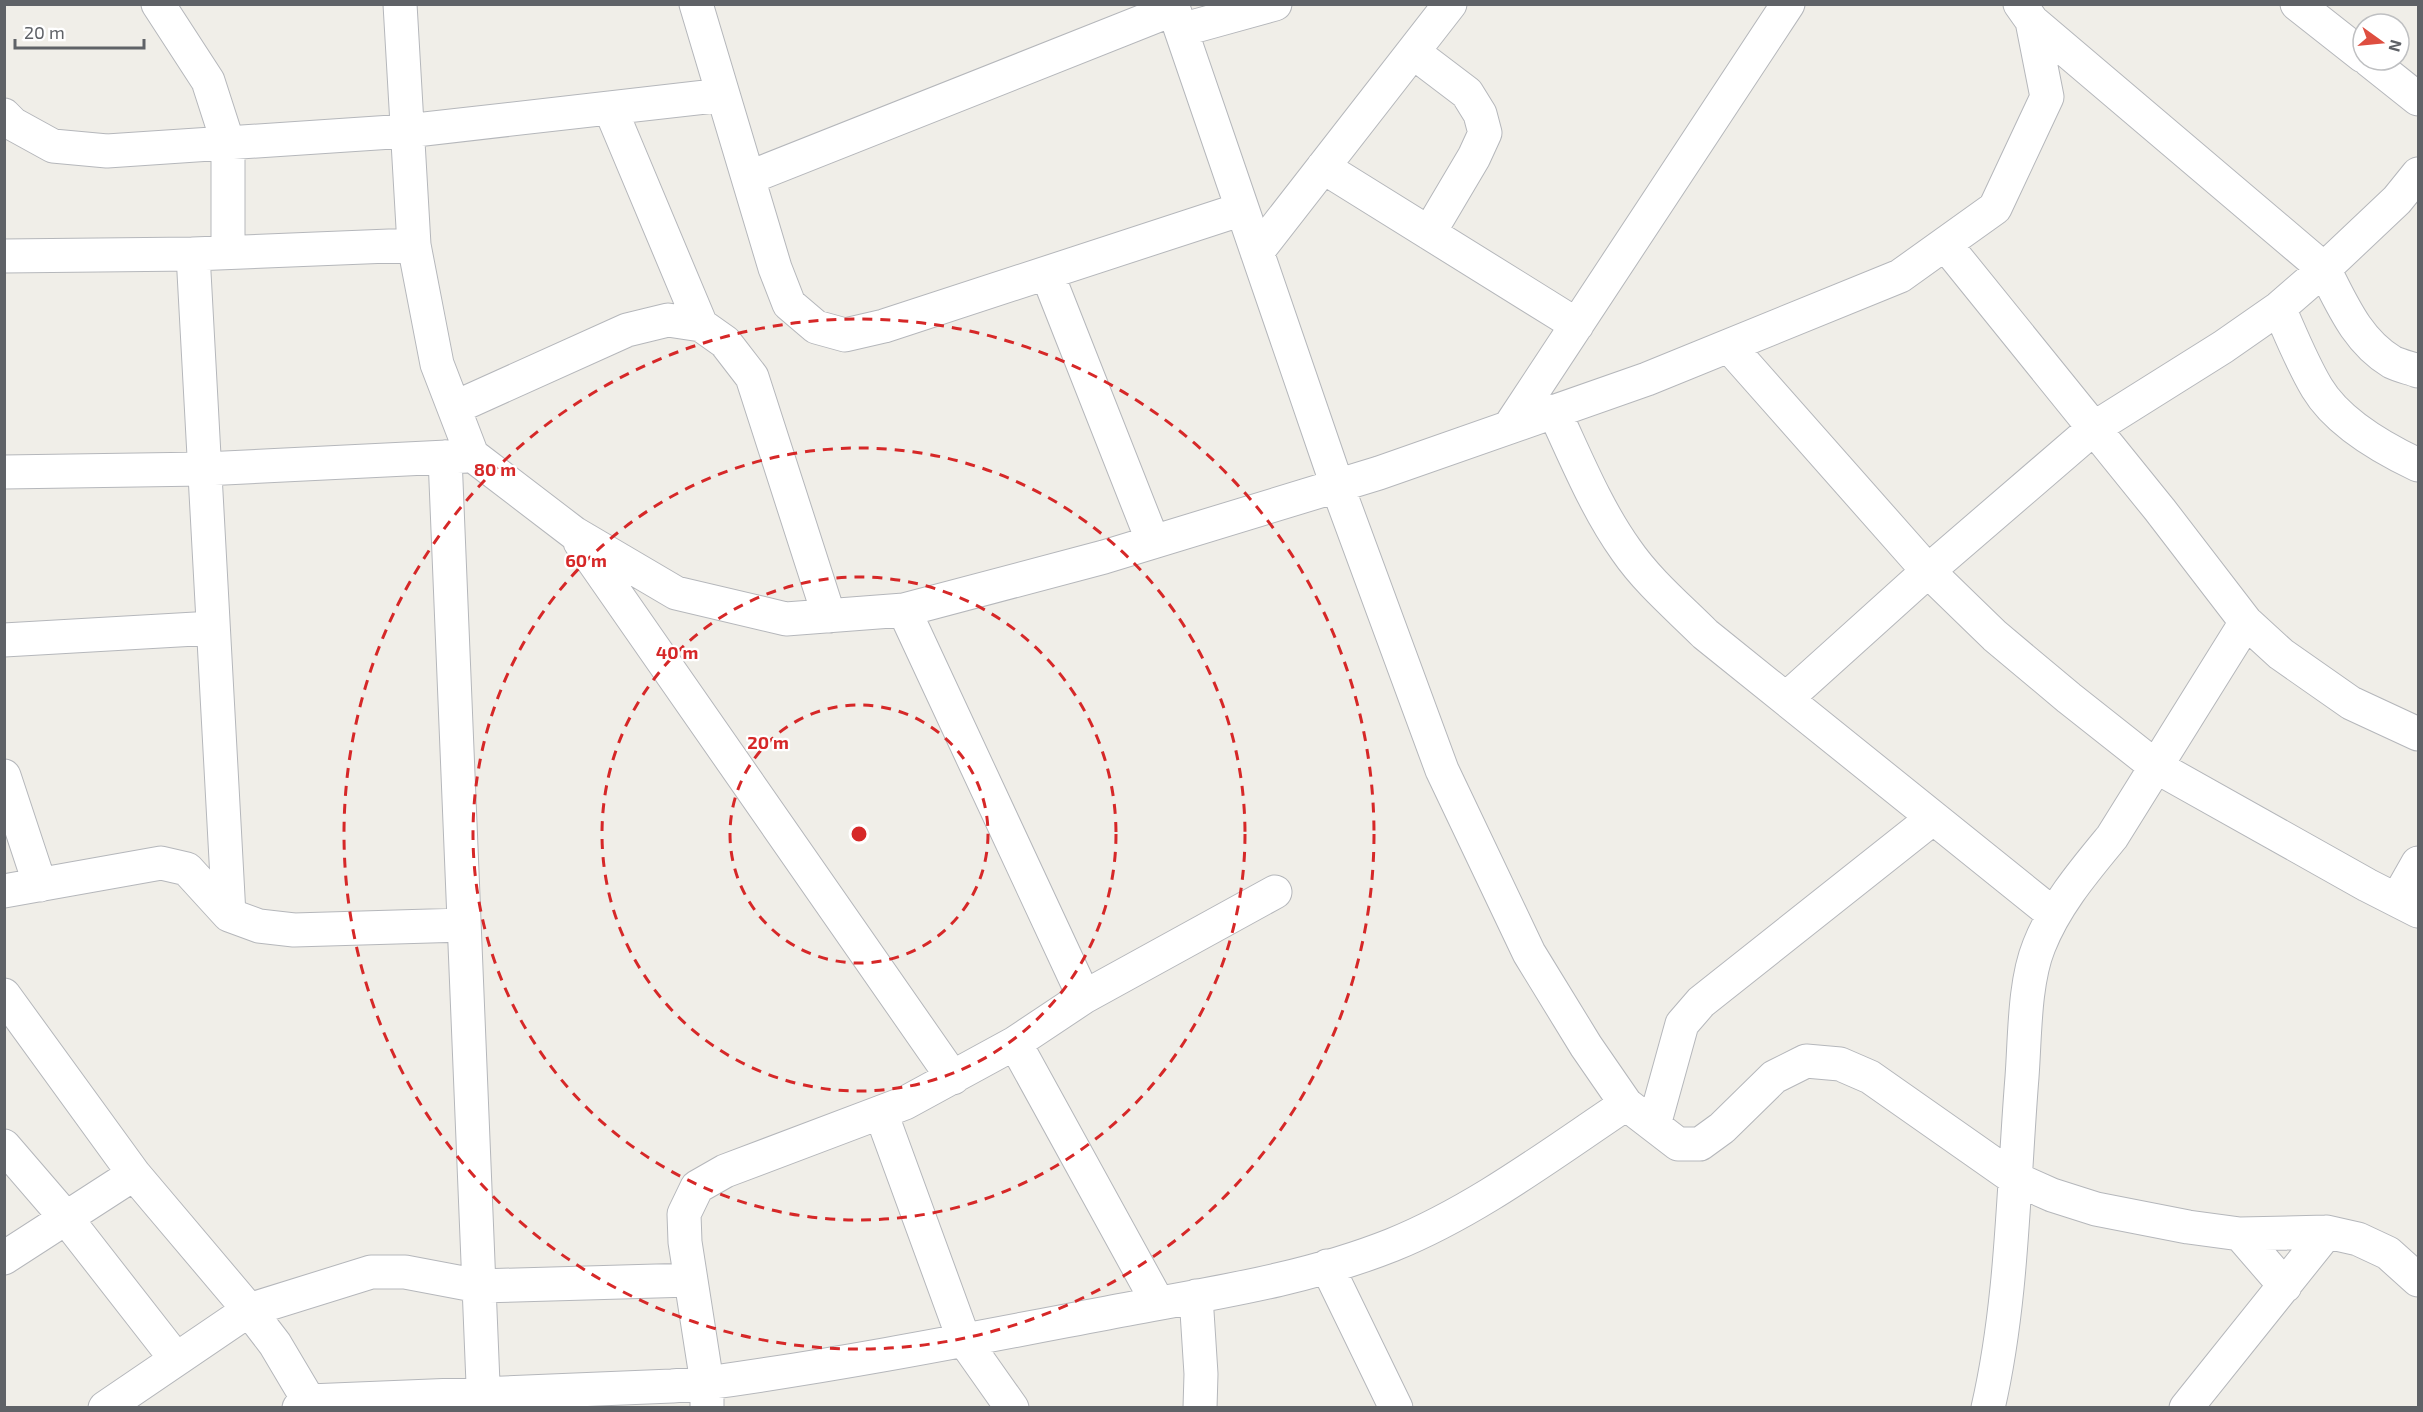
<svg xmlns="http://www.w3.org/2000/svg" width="2423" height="1412" font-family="'Exo 2',sans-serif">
<rect width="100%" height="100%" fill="#f0eee8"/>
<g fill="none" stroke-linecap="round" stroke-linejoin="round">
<defs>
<path id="street" d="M158 4 208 81 228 143V252
M400 4 414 245 437 364 472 455 574 533 676 593 786 619 904 610 1104 557 1379 473 1647 379 1900 276 1995 208 2047 97 2032 21 2020 4
M696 4 775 268 789 304 816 327 845 335 884 326 1242 209
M1172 4 1337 485 1442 770 1529 953 1586 1046 1626 1104 1678 1144H1700L1722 1128 1774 1077 1806 1061 1840 1064 1870 1077 2014 1178 2052 1195 2096 1209 2188 1227 2240 1234 2327 1232 2358 1239 2388 1253 2418 1280
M2297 4 2363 56
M2032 21 2324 269C2342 304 2357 341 2392 362 2400 366 2410 368 2418 371
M1181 30 1275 4
M1413 52 1467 93 1480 114 1485 133 1474 157 1429 233
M2369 60 2418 99
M610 108 701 325
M4 115 13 124 53 146 107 151 407 131 723 95
M1323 167 1577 325
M748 178 1174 9
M1945 244 2160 510 2246 622 2281 654 2351 703 2418 734
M1257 252 1450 4
M193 254 229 915
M4 256 193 254 414 245
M1047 273 1153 542
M2279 308C2291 335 2302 363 2317 388 2338 423 2382 448 2418 465
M1729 346 1928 571 1995 636 2069 698 2155 766 2367 885 2418 911
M454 408 627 330 668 320 701 325 725 342 752 377 829 616
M1554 411C1576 458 1596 508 1626 550 1648 582 1678 607 1705 634L2053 914
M1510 426 1788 4
M445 457 484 1408
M4 472 204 469 467 456
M580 542 953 1078
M904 610 1084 997
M4 640 213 628
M1786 699 1928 571 2094 428 2223 347 2279 308 2324 269 2397 200 2418 174
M4 776 40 885
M4 891 161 863 187 869 229 915 259 926 294 930 464 925
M2397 900 2418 863
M4 995 134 1174 249 1310 275 1344 313 1408
M1015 1043 1158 1303
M881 1113 964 1340 1012 1408
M1654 1125 1682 1024 1701 1002 1933 818
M4 1146 66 1218 176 1359
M2240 1234 2285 1286
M4 1258 134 1174
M1327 1266 1396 1408
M1196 1296 1201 1374 1200 1408
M105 1408 249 1310 371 1272H405L479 1286 691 1280
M299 1408 309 1401 672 1386 707 1383C839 1365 971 1339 1102 1314 1199 1295 1299 1282 1392 1245 1476 1211 1551 1154 1626 1104
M707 1408V1383L685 1242 684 1214 697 1187 725 1171 905 1103 1015 1043 1084 997 1275 892
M1988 1408C2013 1299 2013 1187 2022 1077 2025 1037 2024 983 2039 946 2055 905 2084 871 2112 837L2246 622
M2186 1408 2327 1232"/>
</defs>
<use href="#street" stroke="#b5b7bb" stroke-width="35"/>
<use href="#street" stroke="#fff" stroke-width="33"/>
</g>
<g fill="none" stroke="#d62828" stroke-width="3" stroke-dasharray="10 8">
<circle cx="859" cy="834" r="129"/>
<circle cx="859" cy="834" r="257"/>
<circle cx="859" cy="834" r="386"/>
<circle cx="859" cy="834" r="515"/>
</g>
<circle cx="859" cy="834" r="9" fill="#d62828" stroke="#fff" stroke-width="3"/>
<g font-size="18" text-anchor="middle" font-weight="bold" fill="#d62828" stroke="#fff" stroke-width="4.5" stroke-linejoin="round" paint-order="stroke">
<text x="495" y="476">80 m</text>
<text x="586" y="567">60 m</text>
<text x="677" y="659">40 m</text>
<text x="768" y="749">20 m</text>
</g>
<rect width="2423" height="1412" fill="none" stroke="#5f6267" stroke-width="12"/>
<g transform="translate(2381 42) rotate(105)"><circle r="28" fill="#ffffff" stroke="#bfc0c2" stroke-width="1.5"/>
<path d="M0-4.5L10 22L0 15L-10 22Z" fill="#de4e40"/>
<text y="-9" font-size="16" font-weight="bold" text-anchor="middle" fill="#5f6267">N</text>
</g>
<path d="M15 39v9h129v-9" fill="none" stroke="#5f6267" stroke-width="3"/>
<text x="24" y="39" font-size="18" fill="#5f6267" stroke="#ffffff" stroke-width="4.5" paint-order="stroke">20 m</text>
</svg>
